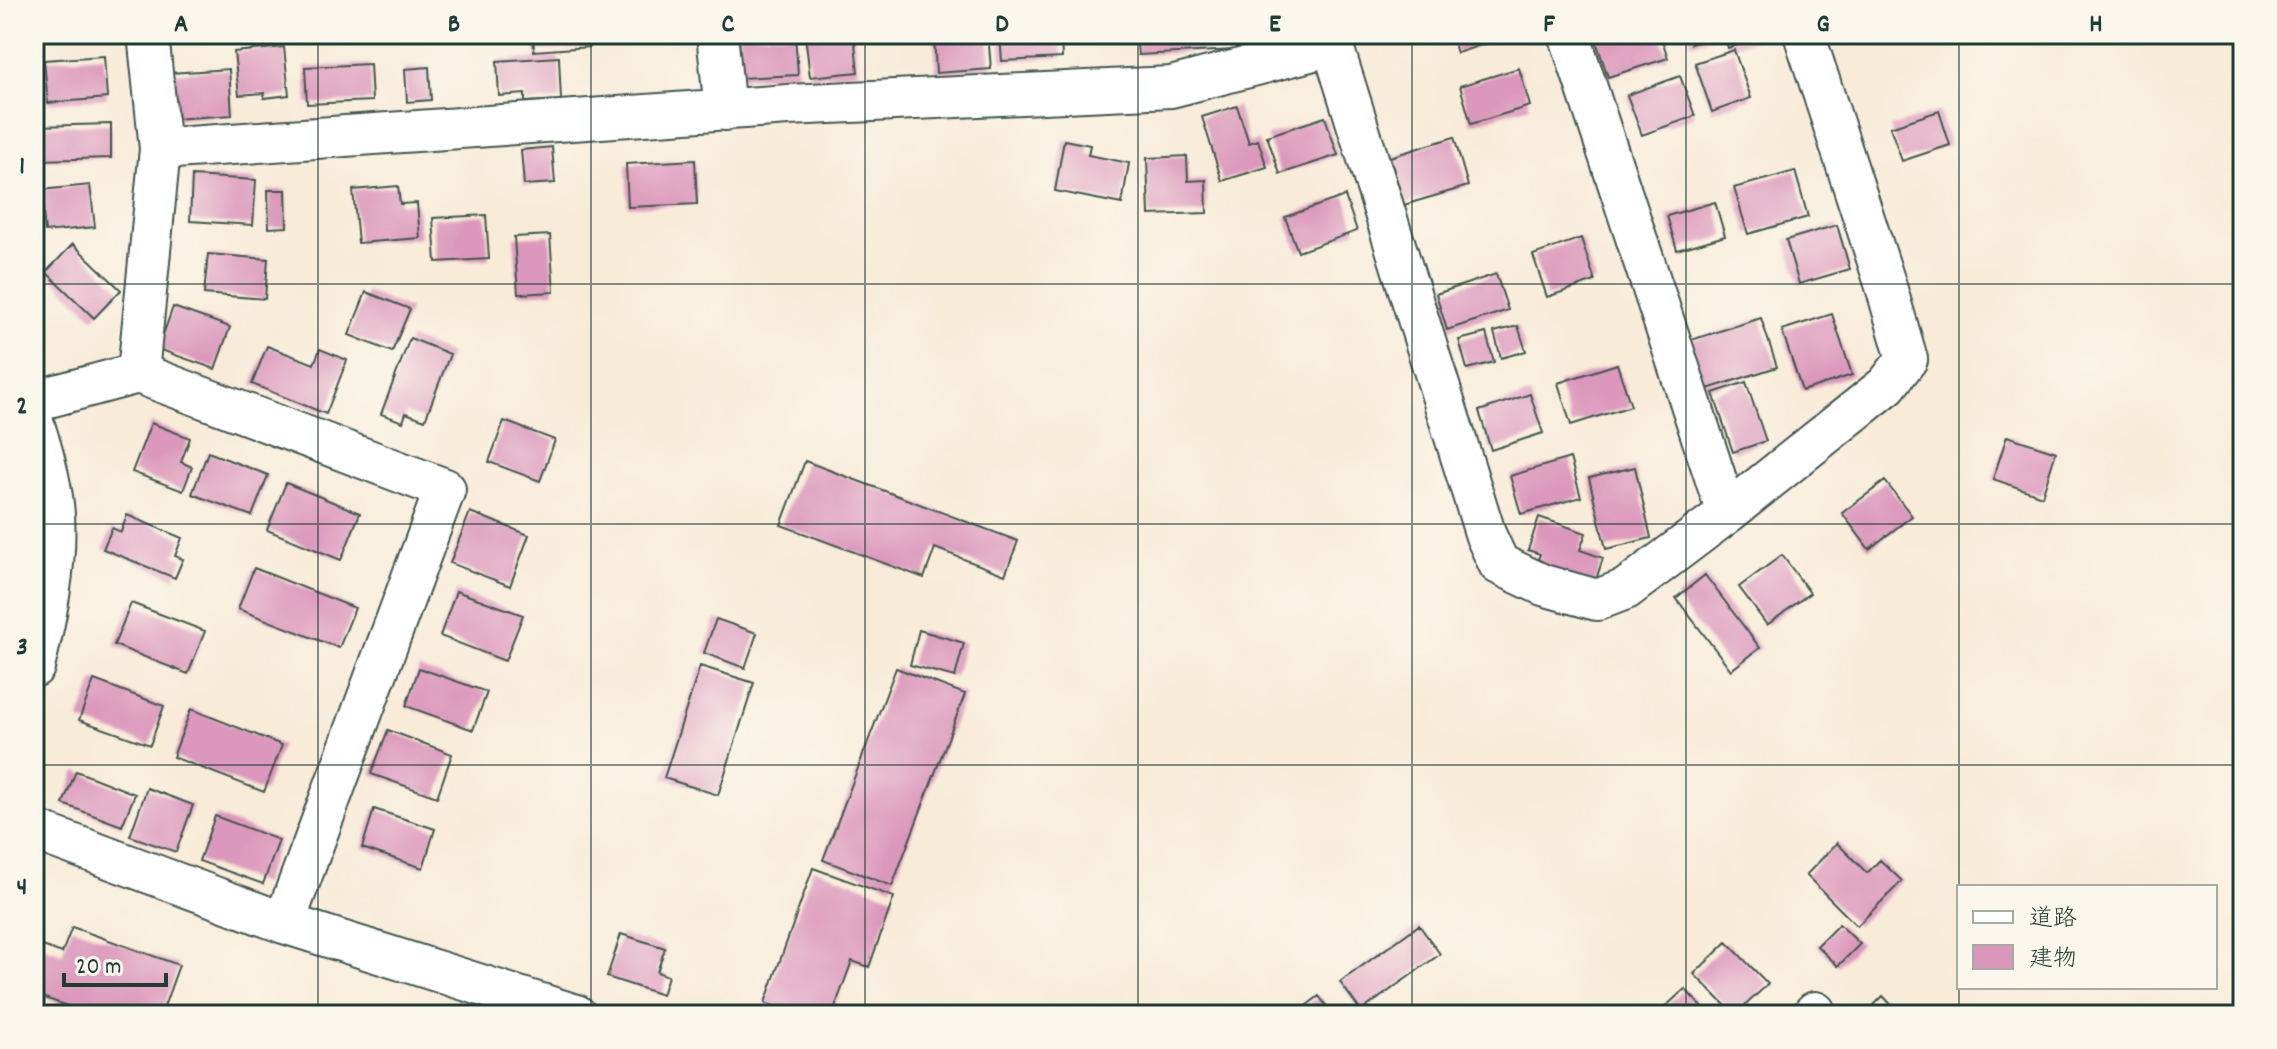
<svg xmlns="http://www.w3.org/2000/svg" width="2277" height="1049" font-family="Dekko,'Klee One',sans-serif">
<rect width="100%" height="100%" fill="#fbf7ec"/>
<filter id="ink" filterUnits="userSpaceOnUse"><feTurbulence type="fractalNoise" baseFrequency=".0125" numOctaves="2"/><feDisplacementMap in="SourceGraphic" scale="16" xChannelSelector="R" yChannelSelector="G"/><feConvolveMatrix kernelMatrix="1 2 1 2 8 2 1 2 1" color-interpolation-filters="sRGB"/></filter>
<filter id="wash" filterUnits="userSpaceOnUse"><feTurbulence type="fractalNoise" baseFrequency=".006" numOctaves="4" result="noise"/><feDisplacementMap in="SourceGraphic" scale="32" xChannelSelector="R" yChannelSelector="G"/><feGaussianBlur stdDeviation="1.8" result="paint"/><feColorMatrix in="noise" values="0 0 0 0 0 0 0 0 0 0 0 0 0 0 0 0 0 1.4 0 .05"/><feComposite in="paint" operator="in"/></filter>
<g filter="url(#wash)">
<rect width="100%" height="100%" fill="#f8ebd8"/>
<g id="blocks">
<path fill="#dc98bc" d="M533 34H588L589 47 534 51Z
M739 34H795L798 75 741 78Z
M805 34H854L858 72 810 77Z
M934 34H988L991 69 936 73Z
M1000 34H1061L1062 58 1002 61Z
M1136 34H1235L1236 50 1138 55Z
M1451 34H1498L1500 39 1457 53Z
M1599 34H1660L1668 58 1608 77 1594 35Z
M1689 34H1719V35L1691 44Z
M1724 34H1768V35L1728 48Z
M284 47 289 95 264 98V93L239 95 234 52Z
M1734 50 1751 98 1712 112 1695 63Z
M104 56 107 98 48 103 44 60Z
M559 57 561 100 525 102V94L499 96 497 61Z
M370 64 372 101 307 104 305 67Z
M429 67 431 100 407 102 405 69Z
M1519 68 1530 106 1471 124 1460 86Z
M229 69 232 115 173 119 170 73Z
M1680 76 1695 116 1642 135 1627 95Z
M1237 106 1249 143 1258 140 1267 167 1222 181 1202 117Z
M1939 111 1950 145 1902 161 1890 127Z
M1325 117 1338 155 1280 174 1267 136Z
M111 124V158L38 160 37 126Z
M1454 137 1468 186 1404 205 1390 157Z
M1064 140 1090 145 1088 155 1129 163 1122 204 1055 191Z
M552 147 555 183 524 185 521 150Z
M1187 156 1188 181 1206 180 1207 213 1149 215 1147 158Z
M695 160 697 204 628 207 626 164Z
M1795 171 1808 217 1748 234 1734 188Z
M192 176 256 180 253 225 190 221Z
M90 185 95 227 45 232 41 190Z
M398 186 400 204 417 203 420 238 358 243 353 190Z
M268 190H286L287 227 269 228Z
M1345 196 1357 231 1298 252 1285 217Z
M1715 202 1725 236 1677 250 1667 216Z
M486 215 489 259 436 262 433 218Z
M1837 225 1850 269 1799 284 1786 240Z
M550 235 554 292 518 294 514 237Z
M1581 238 1595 281 1547 297 1533 255Z
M73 244 121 290 94 318 46 272Z
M208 254 268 259 265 299 204 294Z
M1496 274 1508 310 1447 330 1436 294Z
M366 292 410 309 392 352 349 335Z
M173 307 230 327 215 369 158 349Z
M1832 314 1852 375 1802 391 1782 330Z
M1761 318 1777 367 1704 390 1688 341Z
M1518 326 1526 351 1501 358 1494 332Z
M1486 333 1494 362 1467 369 1459 340Z
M410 338 450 354 425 420 406 413 403 422 381 414Z
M267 346 314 364 320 349 347 360 326 414 252 384Z
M1617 364 1631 406 1571 425 1558 383Z
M1746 382 1766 441 1733 452 1713 393Z
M1530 394 1543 433 1491 450 1479 411Z
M504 421 555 440 540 481 489 462Z
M151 423 190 438 181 462 192 467 183 491 132 472Z
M2007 436 2056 452 2042 496 1993 479Z
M208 452 268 475 252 516 192 494Z
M1570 458 1581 497 1521 514 1510 476Z
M805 461 1018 541 1005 575 935 548 924 578 781 525Z
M1635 467 1651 538 1606 549 1589 478Z
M1885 481 1912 516 1869 549 1842 513Z
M286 483 360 513 341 560 267 530Z
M470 512 529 535 510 586 450 563Z
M127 515 182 538 175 556 183 559 175 578 103 549 112 528 121 532Z
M1539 517 1586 533 1580 550 1603 558 1594 586 1536 565 1540 554 1528 550Z
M1782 555 1810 593 1767 625 1739 587Z
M254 568 355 608 339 648 238 609Z
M1705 575 1760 648 1731 670 1676 598Z
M456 591 523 615 505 661 440 636Z
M131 603 205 631 188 674 114 645Z
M716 619 757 633 745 668 704 653Z
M919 630 964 643 955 677 910 665Z
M700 666 754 683 718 795 664 778Z
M419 668 487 692 473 730 406 706Z
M896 668 965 694 892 886 823 860Z
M94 680 164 706 150 745 79 720Z
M191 709 282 745 264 792 173 757Z
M388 730 452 754 437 797 371 774Z
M76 771 135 794 122 826 63 804Z
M147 788 193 805 176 852 130 836Z
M374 809 435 829 423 868 362 848Z
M215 816 279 840 263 884 199 861Z
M1837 843 1867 873 1880 860 1902 881 1857 926 1806 875Z
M813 868 894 897 869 967 852 961 832 1015H800L765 1003Z
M1839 924 1860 944 1838 966 1817 946Z
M1419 925 1440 954 1361 1011 1340 982Z
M72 927 179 965 161 1015H92L34 994V943L62 953Z
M621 934 665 948 657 972 668 976 662 995 607 977Z
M1727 942 1768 984 1735 1015 1694 974Z
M1685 989 1709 1015H1656Z
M1319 996 1333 1015H1294Z
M1883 996 1901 1015H1864Z"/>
</g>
</g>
<g filter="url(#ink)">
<use href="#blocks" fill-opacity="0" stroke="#40574d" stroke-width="2"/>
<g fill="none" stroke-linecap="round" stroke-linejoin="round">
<defs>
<path id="minor" d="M717 34 725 110
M1329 34 1486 536 1499 564 1543 585 1597 600 1626 589 1727 513 1887 385 1907 359 1885 283 1804 34
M1569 34 1727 513
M160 149 788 105 1171 87 1333 45
M138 373 160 149 148 34
M34 401 138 373 445 489 284 923
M34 425C43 453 52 484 54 515 57 565 46 618 34 667
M34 830 284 923 576 1015
M1812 1015 1815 1012 1817 1015"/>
</defs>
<use href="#minor" stroke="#40574d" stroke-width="44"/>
<use href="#minor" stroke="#fff" stroke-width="40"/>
</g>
</g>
<path fill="none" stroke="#1f3d34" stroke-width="2" stroke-opacity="0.55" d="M318 34V1015M591 34V1015M865 34V1015M1138 34V1015M1412 34V1015M1686 34V1015M1959 34V887M34 284H2243M34 524H2243M34 765H2243M1959 987V1015"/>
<rect width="2277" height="1049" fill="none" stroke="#fbf7ec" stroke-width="88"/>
<rect x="1957" y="885" width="260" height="104" fill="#fbf7ec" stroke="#a3ada2" stroke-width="2"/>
<rect x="1973" y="911" width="40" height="12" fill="#ffffff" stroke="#a3ada2" stroke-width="2"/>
<text x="2029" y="925" font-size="24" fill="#1f3d34">道路</text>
<rect x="1973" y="945" width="40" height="24" fill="#dc98bc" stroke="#a3ada2" stroke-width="2"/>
<text x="2029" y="965" font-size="24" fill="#1f3d34">建物</text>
<path d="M64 973v12h102v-12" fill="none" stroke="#1f3d34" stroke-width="4"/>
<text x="76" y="973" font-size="24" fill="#1f3d34" stroke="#fbf7ec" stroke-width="6" paint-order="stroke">20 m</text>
<rect x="44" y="44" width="2189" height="961" fill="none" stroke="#1f3d34" stroke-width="3"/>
<g font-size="26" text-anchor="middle" font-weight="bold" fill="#1f3d34">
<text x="181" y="31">A</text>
<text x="454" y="31">B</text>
<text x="728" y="31">C</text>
<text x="1002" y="31">D</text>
<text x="1275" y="31">E</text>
<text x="1549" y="31">F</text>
<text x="1823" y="31">G</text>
<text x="2096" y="31">H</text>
<text x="22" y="173">1</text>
<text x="22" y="413">2</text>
<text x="22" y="654">3</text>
<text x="22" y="894">4</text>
</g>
</svg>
